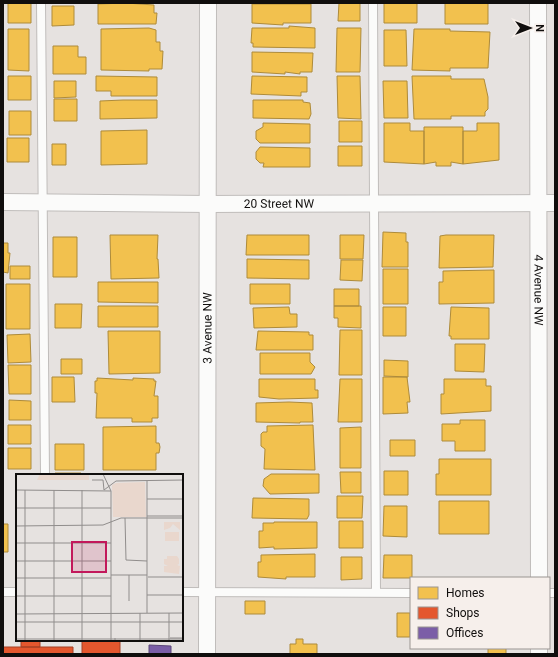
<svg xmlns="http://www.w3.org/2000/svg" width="558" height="657" font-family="Roboto,sans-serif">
<rect width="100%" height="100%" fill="#e6e2e0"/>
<path fill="#f2c14e" stroke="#ae8b3a" d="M8 3H31V23H8Z
M126 3 154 5V13H157L156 24H98V4Z
M339 3H360V21H338Z
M384 3H417V23H384Z
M445 3H488V24H445Z
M252 4H311V23H283V25L252 23Z
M52 6H74V25L52 26Z
M289 26 315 28V48L253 47V43H251L252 28H289Z
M149 28 156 30V42H160V51H163L162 69H149V71L101 70V29Z
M337 28H361L360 72H336Z
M8 29H29V71L8 70Z
M414 29H450V31L490 32 488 68H450V71L412 70Z
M384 30H406L407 66H384Z
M53 46H78V57H86V74H53Z
M252 52 313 53 312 72H300V74L285 72V74L252 72Z
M8 76H31V100H8Z
M96 76 157 77V96H111V91H96Z
M252 76 307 77V92H301V96L251 94Z
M337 76H360L361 119 338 118Z
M412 76H451V79H484L488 97V109L485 112V116H451V119H414Z
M54 81H76V97L54 98Z
M383 81H407L408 118H384Z
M54 99H77V121H54Z
M123 100H157V118L100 119V101Z
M253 100H303V102L310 103 311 114 309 119 253 118Z
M9 111H31V135H9Z
M339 121H362V142H339Z
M263 123 310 124V143H260L256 139V131L263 127Z
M384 123H410V131H424V164L384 162Z
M477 123H499V160L463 164V131H477Z
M424 127H463V164L451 162V166H436V162L424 164Z
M147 130V164L101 165V131Z
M7 138H29V162H7Z
M52 144H66V165H52Z
M338 146H362V166H338Z
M260 147 310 148V167H263L264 163H260L256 159V152Z
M383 232 406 233V242H408V267H382Z
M110 235H158L157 259H158L159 278 111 279Z
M247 235H309V255H246Z
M340 235H364L363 259H340Z
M446 235H494L493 267 439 268 440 236Z
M53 237H77V277H53Z
M3 243H8V253H10L8 273 3 272Z
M247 259 309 260V279L247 278Z
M341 260H363L362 281 340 280Z
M10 266H30V279H10Z
M383 269H408V304H383Z
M494 270V303L439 304V282H443V271Z
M98 282H158V303L98 302Z
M6 284H30V329H6Z
M250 284H290V304H250Z
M334 289H359V306H334Z
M55 304H82L81 328H55Z
M98 306H158V327H98Z
M334 306H361V328L338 327V318H334Z
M289 307 290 314H297V327L254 328 253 308Z
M383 307H406V336H383Z
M451 307 489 308V339H451V336H449Z
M340 330H362V375H339Z
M108 331H160V373L109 374Z
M258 331 309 332V335H313V350H256Z
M30 334 31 362 8 363 7 335Z
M455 344H485L484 372 455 371Z
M260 353H310V362L315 367 311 374H260Z
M61 359H82V374H61Z
M384 360 408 361V377L384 376Z
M8 365H31V394H9Z
M52 377H74L75 402H52Z
M383 377H407L410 402H407L408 413 383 414Z
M97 378 133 380V378L154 379V381H156L154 396H158V418H152V422H132V418H96L97 393H95V381H97Z
M259 379H315V390H318V398L279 399 259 397Z
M340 379H362V422H338Z
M444 379H486V386H491V411L441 414V394H444Z
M9 400 31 401V420H9Z
M289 402 312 403 313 422H300V423L256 422V403Z
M460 420H485V451H455V441H442V424H460Z
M8 425H31V444H8Z
M313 425 315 470 264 469 265 449 261 446V434L263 432H267V426Z
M156 426V443H159L160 447 159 453H156V470H103V427Z
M361 427V468H340V428Z
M390 440H415V456H390Z
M55 444H84V470H55Z
M8 448H31V469H8Z
M439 459H491V495H436V474H439Z
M384 471H408V495H384Z
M340 472H361V493H341Z
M55 473H81V475H55Z
M271 474H319V493L270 494 263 486 264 479Z
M337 496H363L362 518H337Z
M253 498 309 499V515L307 519 252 518Z
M439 501H489V534H439Z
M384 506H407V537L383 536Z
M339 521H363V548H339Z
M274 522H317V548L274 549V547L259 548V531H263V523H274Z
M3 524H8V552H3Z
M315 554V577H286V579L258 577V562H261V555Z
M384 555H412V578H383Z
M341 557H362V579L341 580Z
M245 601H265V614H245Z
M397 613H410V637H397Z
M296 639H303V644H317V654H290V644H296Z
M488 648H506V654H488Z"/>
<path fill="#e4572e" stroke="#a44124" d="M21 640H40V647H21Z
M82 640H120V654H82Z
M3 647H73V654H3Z"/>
<path fill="#7b5ea7" stroke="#5b4679" d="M149 645 171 646V654H149Z"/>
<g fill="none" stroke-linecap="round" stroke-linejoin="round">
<defs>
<path id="service" d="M41 3 45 475
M373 3 376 593
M3 592H17
M182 592 411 593
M549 593H555"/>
<g id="minor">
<path id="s1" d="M538 3 539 578"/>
<path id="s2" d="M3 202 209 204 555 203"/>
<path d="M539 648V654"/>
<path id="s3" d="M207 654 208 3"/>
</g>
</defs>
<use href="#service" stroke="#c0bdbb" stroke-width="10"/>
<use href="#minor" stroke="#c0bdbb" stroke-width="18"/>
<use href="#service" stroke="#fbfbfa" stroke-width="8"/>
<use href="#minor" stroke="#fbfbfa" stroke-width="16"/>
</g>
<g text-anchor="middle" stroke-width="4" stroke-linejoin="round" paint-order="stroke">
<g font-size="12" fill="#100e0d" stroke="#f6efeb">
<text dy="4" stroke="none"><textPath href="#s2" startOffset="276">20 Street NW</textPath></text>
<text dy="4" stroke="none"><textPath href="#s1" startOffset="287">4 Avenue NW</textPath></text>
<text dy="4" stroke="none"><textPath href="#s3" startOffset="326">3 Avenue NW</textPath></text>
</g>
</g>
<g transform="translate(16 474)">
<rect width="167" height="167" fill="#e6e2e0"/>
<path d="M24 0H73V6H21ZM129 8 130 43H97L96 11 100 9ZM148 48H164V56L157 50 154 54 148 56ZM149 58H163V67H149ZM151 82H161L163 85V90L161 91 164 92 163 100 148 98V92H152L148 90V85H151Z" fill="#e9d7cd"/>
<path fill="none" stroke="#908d8c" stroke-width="1" d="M87 0 95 17V167M76 6H87L88 16M131 7V139M0 16 95 17M88 16 100 7 167 6M131 25H167M0 34H95M131 42H167M109 44 110 86 131 87M0 52 87 51 105 44H167M0 69H95M0 87H95M95 101H131M132 103H167M0 104H95M131 121H167M0 122H95M113 127V101M153 139V167M0 140 167 139M0 148H167M154 164H167M0 165H100M98 165H167M9 167V16M38 167V16M66 167V16M124 167V139"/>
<path fill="#c2185b" fill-opacity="0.15" stroke="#c2185b" stroke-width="2" d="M56 68H90V98H56Z"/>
<rect width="167" height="167" fill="none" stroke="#100e0d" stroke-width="2"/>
</g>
<rect width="558" height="657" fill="none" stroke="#100e0d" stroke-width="8"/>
<rect x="410" y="577" width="140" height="72" fill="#f6efeb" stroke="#9a9592"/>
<rect x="418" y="587" width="20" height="12" fill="#f2c14e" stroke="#9a9592"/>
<text x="446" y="597" font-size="12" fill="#100e0d">Homes</text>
<rect x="418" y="607" width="20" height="12" fill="#e4572e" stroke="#9a9592"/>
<text x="446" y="617" font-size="12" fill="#100e0d">Shops</text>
<rect x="418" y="627" width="20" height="12" fill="#7b5ea7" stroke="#9a9592"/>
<text x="446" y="637" font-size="12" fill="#100e0d">Offices</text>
<g transform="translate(530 28) rotate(90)" stroke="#f6efeb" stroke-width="3" paint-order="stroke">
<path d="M0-3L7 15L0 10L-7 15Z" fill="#100e0d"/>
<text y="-6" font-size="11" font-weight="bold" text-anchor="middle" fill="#100e0d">N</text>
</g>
</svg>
